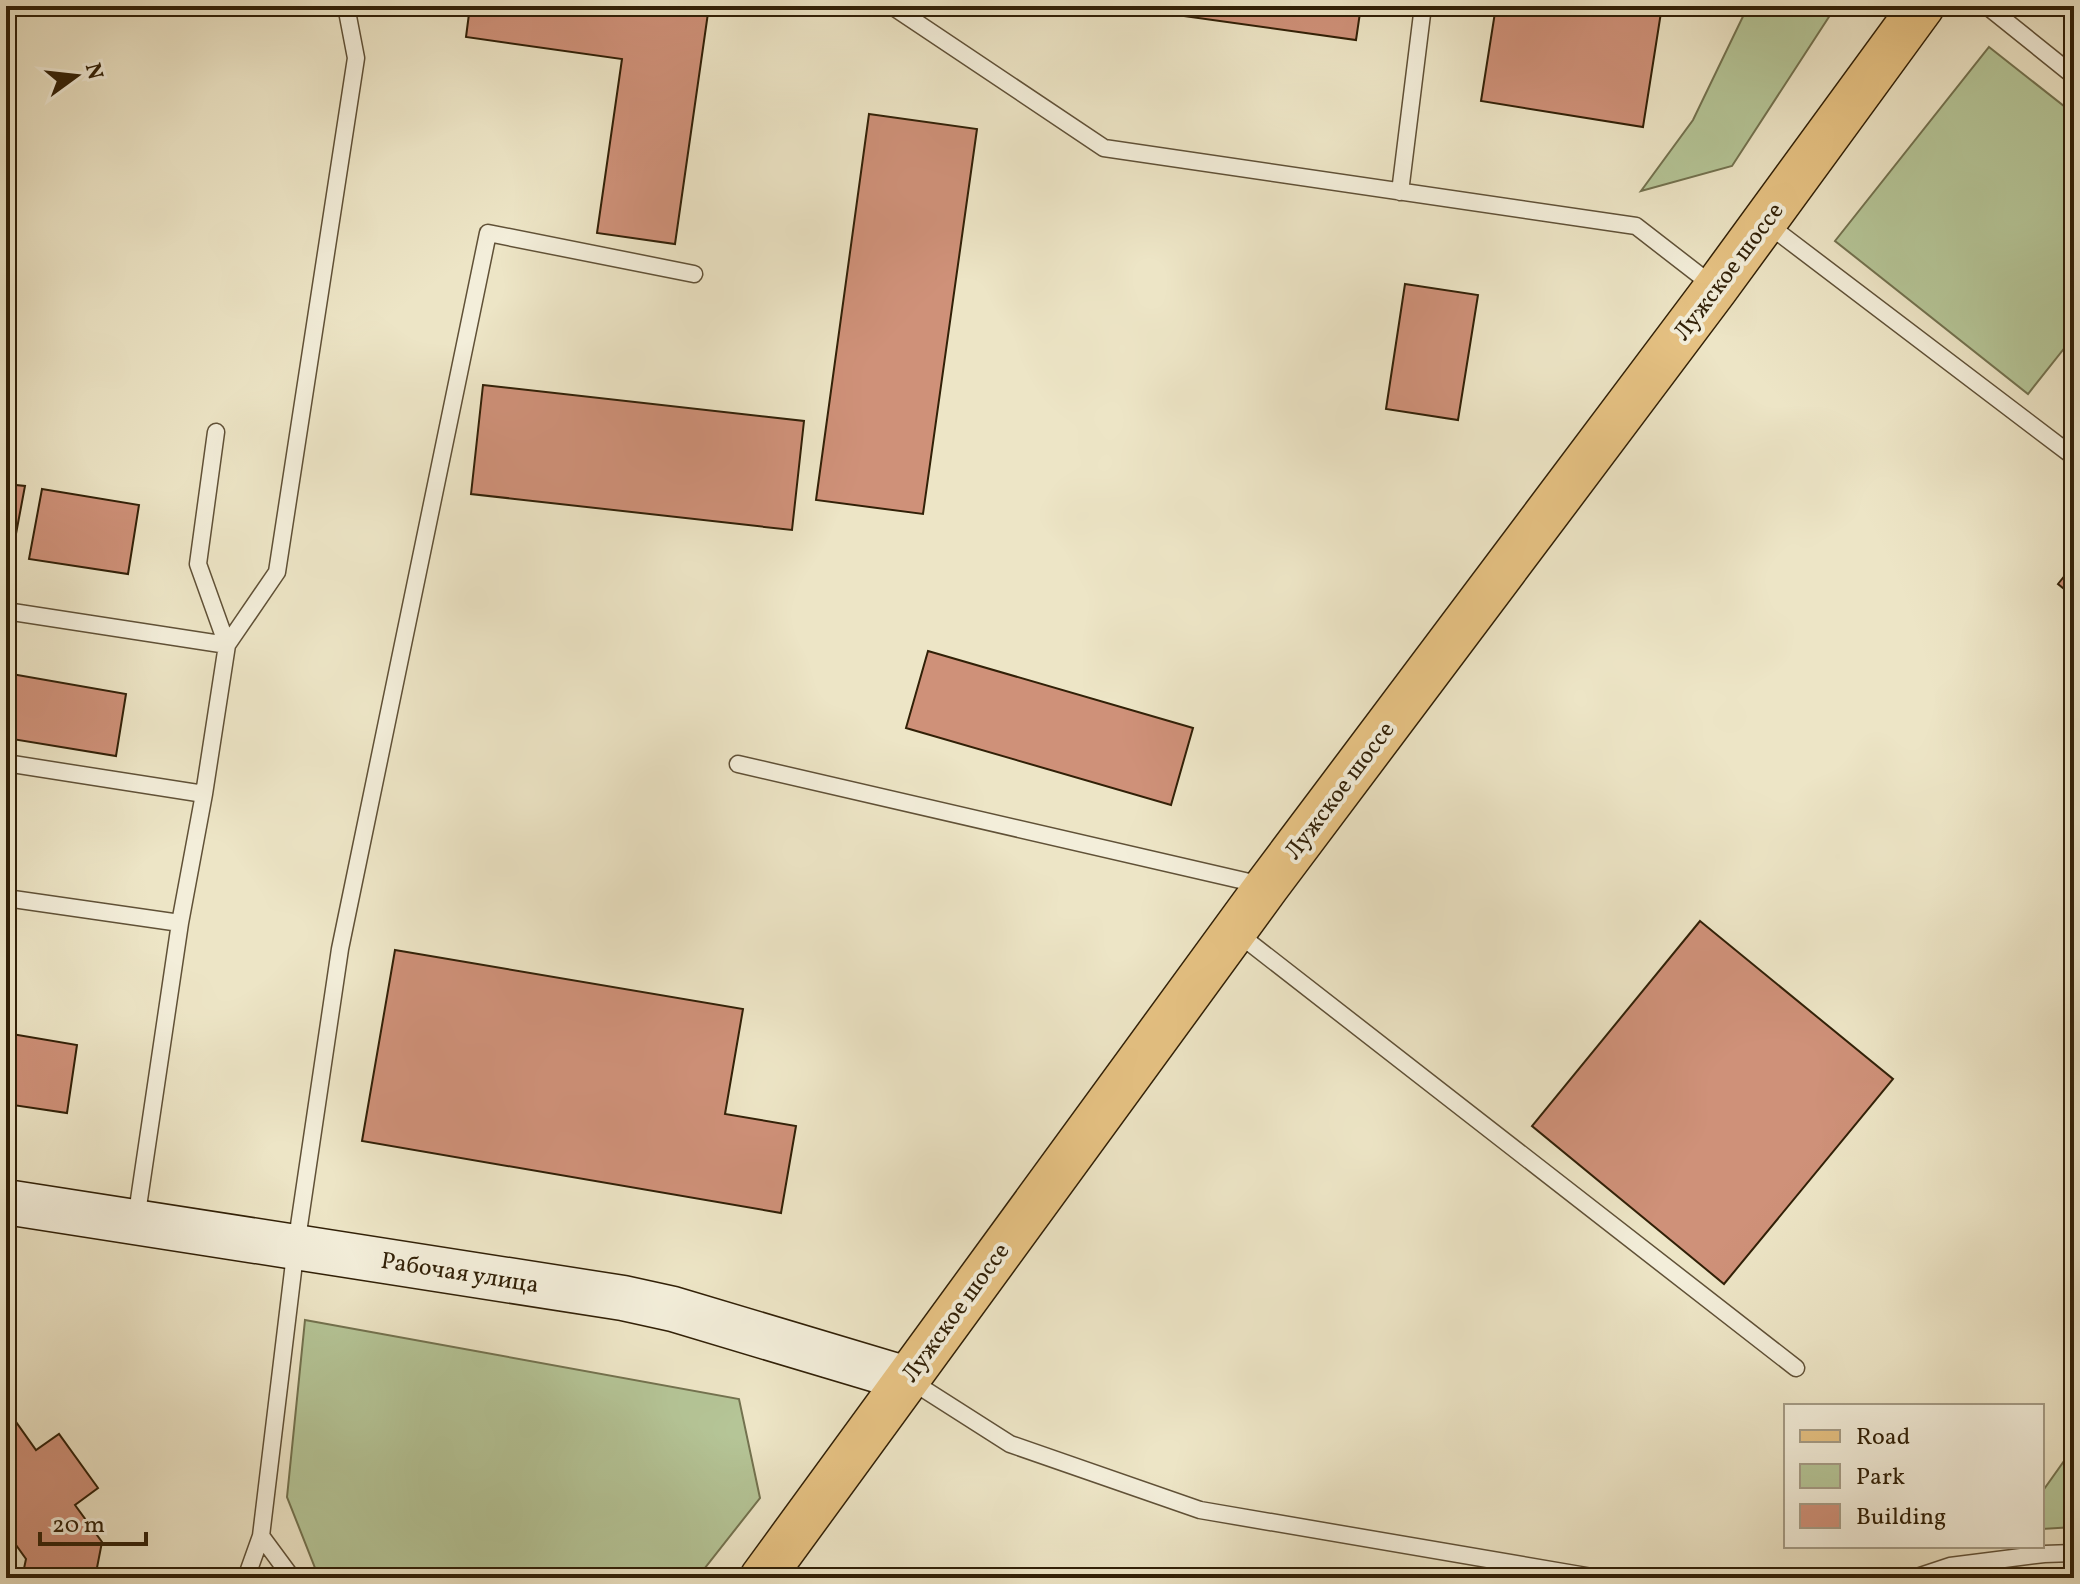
<svg xmlns="http://www.w3.org/2000/svg" width="2080" height="1584" font-family="Vollkorn,serif">
<rect width="100%" height="100%" fill="#ede5c6"/>
<filter id="stains"><feTurbulence type="fractalNoise" baseFrequency=".0025" numOctaves="4"/><feColorMatrix values="0 0 0 0 .2 0 0 0 0 .09 0 0 0 0 .02 0 0 0 .5 -.17"/></filter>
<radialGradient id="worn" r=".72"><stop offset=".6" stop-color="#630" stop-opacity="0"/><stop offset="1" stop-color="#630" stop-opacity=".3"/></radialGradient>
<path fill="#b5c597" stroke="#73724f" stroke-width="2" d="M1748 6H1836L1732 166 1641 191 1693 120Z
M1989 47 2074 114V336L2028 394 1835 241Z
M305 1320 739 1399 760 1498 697 1578H319L287 1497Z
M2074 1447V1527L2042 1529V1492Z"/>
<path fill="#cf9179" stroke="#312007" stroke-width="2" d="M470 6H709L675 244 597 233 622 59 466 37Z
M1112 6H1361L1356 40Z
M1496 6H1662L1643 127 1481 101Z
M869 114 977 129 923 514 816 500Z
M1405 284 1478 295 1458 420 1386 409Z
M483 385 804 421 792 530 471 494Z
M6 484 25 486 12 555 6 554Z
M42 489 139 505 128 574 29 559Z
M2074 564V597L2058 584Z
M928 651 1193 728 1171 805 906 728Z
M6 673 126 694 116 756 6 738Z
M1700 921 1893 1079 1724 1284 1532 1126Z
M395 950 743 1009 725 1114 796 1126 781 1213 362 1141Z
M6 1033 77 1045 67 1113 6 1104Z
M6 1420 16 1422 36 1450 59 1434 98 1488 75 1505 102 1542 95 1578H22L26 1559 6 1531Z"/>
<g fill="none" stroke-linecap="round" stroke-linejoin="round">
<defs>
<path id="service" d="M892 6 1104 148 1636 226 1716 288
M1987 6 2074 76
M1400 192 1423 6
M1766 223 2074 457
M6 611 227 645 198 564 216 432
M6 763 204 794
M738 764 1262 885
M6 898 180 923
M1236 932 1796 1368
M136 1220 180 923 204 794 227 645 277 572 356 58 346 6
M908 1379 1010 1444 1200 1510 1598 1578
M261 1536 292 1578
M246 1578 261 1536 296 1246 340 949 488 233 694 274
M1914 1578 1950 1566 2044 1554 2074 1553"/>
<path id="secondary" d="M6 1202 623 1298 673 1309 907 1379"/>
<path id="primary" d="M762 1578 1267 886 1716 288 1922 6"/>
</defs>
<use href="#service" stroke="#605137" stroke-width="19"/>
<use href="#secondary" stroke="#312007" stroke-width="47"/>
<use href="#primary" stroke="#312007" stroke-width="47"/>
<use href="#service" stroke="#f3eeda" stroke-width="16"/>
<use href="#secondary" stroke="#f3eeda" stroke-width="44"/>
<use href="#primary" stroke="#e6c283" stroke-width="44"/>
</g>
<g text-anchor="middle" stroke-width="8" stroke-linejoin="round" paint-order="stroke">
<g font-size="24" fill="#312007" stroke="#f3eeda">
<text transform="translate(1728 271) rotate(-53)" y="8">Лужское шоссе</text>
<text transform="translate(1339 790) rotate(-53)" y="8">Лужское шоссе</text>
<text transform="translate(460 1272) rotate(9)" y="8">Рабочая улица</text>
<text transform="translate(955 1312) rotate(-54)" y="8">Лужское шоссе</text>
</g>
</g>
<rect width="2080" height="1584" fill="none" stroke="#ede5c6" stroke-width="32"/>
<rect x="8" y="8" width="2064" height="1568" fill="none" stroke="#312007" stroke-width="4"/>
<rect x="16" y="16" width="2048" height="1552" fill="none" stroke="#312007" stroke-width="2"/>
<rect x="1784" y="1404" width="260" height="144" fill="#f3eeda" stroke="#a59c86" stroke-width="2"/>
<rect x="1800" y="1430" width="40" height="12" fill="#e6c283" stroke="#a59c86" stroke-width="2"/>
<text x="1856" y="1444" font-size="24" fill="#312007">Road</text>
<rect x="1800" y="1464" width="40" height="24" fill="#b5c597" stroke="#a59c86" stroke-width="2"/>
<text x="1856" y="1484" font-size="24" fill="#312007">Park</text>
<rect x="1800" y="1504" width="40" height="24" fill="#cf9179" stroke="#a59c86" stroke-width="2"/>
<text x="1856" y="1524" font-size="24" fill="#312007">Building</text>
<g transform="translate(76 76) rotate(75)" stroke="#f3eeda" stroke-width="6" paint-order="stroke">
<path d="M0-6L14 30L0 20L-14 30Z" fill="#312007"/>
<text y="-12" font-size="22" font-weight="bold" text-anchor="middle" fill="#312007">N</text>
</g>
<path d="M40 1532v12h106v-12" fill="none" stroke="#312007" stroke-width="4"/>
<text x="52" y="1532" font-size="24" fill="#312007" stroke="#f3eeda" stroke-width="6" paint-order="stroke">20 m</text>
<rect width="100%" height="100%" filter="url(#stains)"/>
<rect width="100%" height="100%" fill="url(#worn)"/>
</svg>
